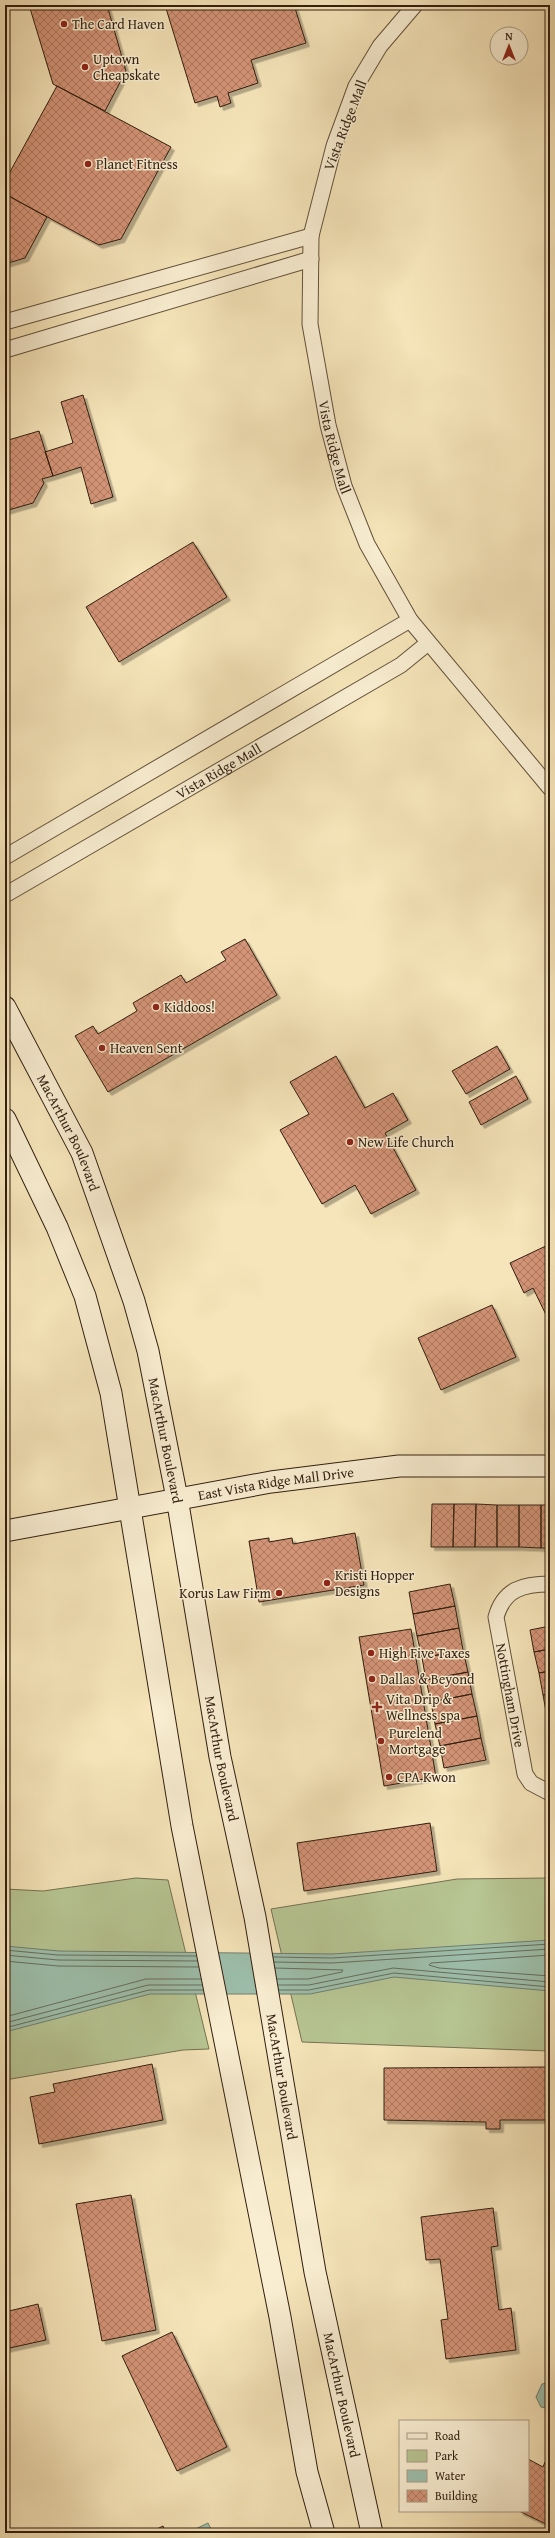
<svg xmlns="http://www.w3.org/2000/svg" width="555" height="2538" font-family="'Gentium Book Plus',serif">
<defs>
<pattern id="building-cross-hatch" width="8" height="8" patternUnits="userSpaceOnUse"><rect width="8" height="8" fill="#d49477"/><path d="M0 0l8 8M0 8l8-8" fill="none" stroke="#ac7860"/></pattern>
<filter id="shadow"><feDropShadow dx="3.5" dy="3.5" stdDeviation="0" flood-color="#0004"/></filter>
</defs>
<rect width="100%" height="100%" fill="#f6e5ba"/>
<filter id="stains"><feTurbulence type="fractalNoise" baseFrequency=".005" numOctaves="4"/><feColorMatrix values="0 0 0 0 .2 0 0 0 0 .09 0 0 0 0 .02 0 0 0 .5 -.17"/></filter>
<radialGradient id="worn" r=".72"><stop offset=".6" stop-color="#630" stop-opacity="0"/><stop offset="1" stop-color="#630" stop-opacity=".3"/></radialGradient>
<path fill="#b7c694" stroke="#747252" d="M136 1878 168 1880 209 2049 183 2050 5 2080V1889L43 1891Z
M550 1878V2051L302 2042 271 1909 457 1879Z"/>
<path fill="#9dbfac" stroke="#717f6e" d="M550 1940V1991L394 1977 310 1994H150L5 2032V1946L59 1951 332 1954Z
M550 2382V2409L541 2407 536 2397 542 2384Z
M208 2523 213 2533H187Z"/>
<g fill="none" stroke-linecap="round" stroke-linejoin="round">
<path stroke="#666e5e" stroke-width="1" d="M5 1950 58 1955 196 1956
M5 1955 58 1960 197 1961
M550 1955 431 1963 429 1965 439 1968 550 1976
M273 1957 332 1958 550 1944
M5 1961 58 1966 198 1967
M274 1962 332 1963 550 1949
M275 1968 343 1970 342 1972 308 1979H277
M278 1985H309L393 1968 550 1982
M279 1990H309L394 1973 550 1987
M5 2017 146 1979H201
M5 2023 148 1985H202
M5 2028 149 1990H203"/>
</g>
<path fill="url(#building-cross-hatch)" stroke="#301e10" filter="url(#shadow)" d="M29 5H107L126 71 105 111 53 84Z
M165 5H294L306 43 251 60 258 83 228 93 231 103 220 107 217 96 195 103Z
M57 86 171 147 121 239 99 245 5 194V181Z
M5 194 47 217 25 258 5 264Z
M83 395 113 497 91 504 81 467 53 476 45 452 73 443 61 402Z
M39 431 53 476 42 479 44 483 33 503 5 511V441Z
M193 542 227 597 119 662 86 607Z
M245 939 277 995 108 1092 75 1036 93 1026 98 1034 137 1011 133 1003 181 975 186 983 226 960 221 952Z
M497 1046 510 1069 466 1094 452 1071Z
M336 1056 365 1108 393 1093 408 1120 385 1133 416 1190 371 1214 355 1185 322 1204 280 1130 309 1114 290 1082Z
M516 1076 528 1099 481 1125 469 1102Z
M550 1244V1323L533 1288 524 1293 510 1263Z
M492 1305 516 1357 441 1390 418 1338Z
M432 1504H454L453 1547H431Z
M454 1504H476L475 1547H453Z
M476 1504 497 1505V1547H475Z
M497 1505H519V1547H497Z
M519 1505H541V1548L519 1547Z
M541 1505H550V1548H541Z
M355 1533 364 1585 259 1602 249 1541 269 1538V1542L292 1538 293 1544Z
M450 1584 455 1606 413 1614 409 1592Z
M455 1606 459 1628 417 1636 413 1614Z
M550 1626V1649L534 1652 530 1630Z
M459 1628 463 1650 422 1658 417 1636Z
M411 1629 436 1777 384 1786 359 1637Z
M550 1649V1671L539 1673 534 1652Z
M463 1650 468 1672 426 1680 422 1658Z
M550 1671V1693L543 1695 539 1673Z
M468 1672 472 1694 431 1702 426 1680Z
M550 1693V1716L547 1717 543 1695Z
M472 1694 477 1716 435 1724 431 1702Z
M477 1716 481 1738 440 1746 435 1724Z
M481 1738 486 1760 444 1768 440 1746Z
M430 1823 437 1871 304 1891 297 1843Z
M152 2064 163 2120 39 2144 30 2097 55 2092 53 2084Z
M550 2067V2120H500V2129H486V2122L384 2120V2068Z
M131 2195 156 2330 102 2341 76 2204Z
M493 2208 498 2246 491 2247 499 2310 511 2308 516 2350 446 2359 441 2320 448 2319 440 2259 426 2260 421 2217Z
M38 2304 46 2340 5 2349V2312Z
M172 2332 227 2447 177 2471 122 2356Z
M528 2459 543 2467 545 2462 550 2465V2526L519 2511H528Z
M163 2526 166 2533H149Z"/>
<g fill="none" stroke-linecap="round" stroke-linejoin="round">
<defs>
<g id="minor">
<path id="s1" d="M415 5 380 46 356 86 334 146 311 236 310 324 328 425 344 486 367 544 410 620 550 788"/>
<path d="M5 322 311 236"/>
<path d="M5 350 311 259"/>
<path d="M5 857 410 620"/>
<path id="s2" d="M5 895 401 665 428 643"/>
<path id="s3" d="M550 1584C523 1584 504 1589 496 1617L525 1774 531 1783 550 1793"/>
</g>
<g id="secondary">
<path id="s4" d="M5 1007 82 1153 134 1301 148 1351 177 1498 220 1757 255 1917 315 2272 372 2533"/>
<path d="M5 1119 57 1227 85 1296 111 1393 182 1826 280 2317 307 2472 324 2533"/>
<path id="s5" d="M5 1531 271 1482 399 1466H550"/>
</g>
</defs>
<use href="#minor" stroke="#62503a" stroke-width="17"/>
<use href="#secondary" stroke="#301e10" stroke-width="23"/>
<use href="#minor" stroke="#f9eed2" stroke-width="15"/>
<use href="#secondary" stroke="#f9eed2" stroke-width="21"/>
</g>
<g fill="#8f2418" stroke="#f9eed2" stroke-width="1.5">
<circle cx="64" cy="24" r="4"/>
<circle cx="85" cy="67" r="4"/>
<circle cx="88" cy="164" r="4"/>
<circle cx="156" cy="1007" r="4"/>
<circle cx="102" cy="1048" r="4"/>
<circle cx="350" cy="1142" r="4"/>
<circle cx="327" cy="1583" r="4"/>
<circle cx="279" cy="1593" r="4"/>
<circle cx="371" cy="1653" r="4"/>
<circle cx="372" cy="1679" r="4"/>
<path d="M375 1701h4v4h4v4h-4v4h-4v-4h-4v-4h4z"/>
<circle cx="381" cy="1741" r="4"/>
<circle cx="389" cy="1777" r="4"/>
</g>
<g text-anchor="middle" stroke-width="3" stroke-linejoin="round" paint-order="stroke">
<g font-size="14" fill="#301e10" stroke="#f9eed2" text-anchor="start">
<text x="72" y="29">The Card Haven</text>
<text x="93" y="64">Uptown<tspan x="93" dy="16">Cheapskate</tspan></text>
<text x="96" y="169">Planet Fitness</text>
<text x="164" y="1012">Kiddoos!</text>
<text x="110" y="1053">Heaven Sent</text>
<text x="358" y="1147">New Life Church</text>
<text x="335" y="1580">Kristi Hopper<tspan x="335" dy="16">Designs</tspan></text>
<text x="271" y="1598" text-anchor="end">Korus Law Firm</text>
<text x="379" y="1658">High Five Taxes</text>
<text x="380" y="1684">Dallas &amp; Beyond</text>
<text x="386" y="1704">Vita Drip &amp;<tspan x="386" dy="16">Wellness spa</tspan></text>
<text x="389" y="1738">Purelend<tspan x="389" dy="16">Mortgage</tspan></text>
<text x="397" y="1782">CPA Kwon</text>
</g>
<g font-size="14" fill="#301e10" stroke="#f9eed2">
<text transform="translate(345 125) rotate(-69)" y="5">Vista Ridge Mall</text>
<text dy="5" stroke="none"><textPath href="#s1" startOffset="471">Vista Ridge Mall</textPath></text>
<text dy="5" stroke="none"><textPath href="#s2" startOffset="247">Vista Ridge Mall</textPath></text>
<text dy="5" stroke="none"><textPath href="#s4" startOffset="141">MacArthur Boulevard</textPath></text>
<text dy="5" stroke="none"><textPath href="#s4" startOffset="465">MacArthur Boulevard</textPath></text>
<text dy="5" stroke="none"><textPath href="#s5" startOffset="275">East Vista Ridge Mall Drive</textPath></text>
<text dy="5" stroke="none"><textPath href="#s3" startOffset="149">Nottingham Drive</textPath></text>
<text dy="5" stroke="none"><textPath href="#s4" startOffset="788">MacArthur Boulevard</textPath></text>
<text dy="5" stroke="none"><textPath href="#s4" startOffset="1112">MacArthur Boulevard</textPath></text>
<text dy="5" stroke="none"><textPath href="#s4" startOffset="1436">MacArthur Boulevard</textPath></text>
</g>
</g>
<rect width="555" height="2538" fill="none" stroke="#f6e5ba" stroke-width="20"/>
<rect x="6" y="6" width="543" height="2526" fill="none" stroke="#301e10" stroke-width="2"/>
<rect x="10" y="10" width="535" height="2518" fill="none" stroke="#301e10"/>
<rect x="399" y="2420" width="130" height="92" fill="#f9eed2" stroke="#a99b84"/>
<rect x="407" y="2433" width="20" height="6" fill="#f9eed2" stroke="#a99b84"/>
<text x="435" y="2440" font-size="12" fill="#301e10">Road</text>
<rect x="407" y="2450" width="20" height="12" fill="#b7c694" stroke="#a99b84"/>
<text x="435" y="2460" font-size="12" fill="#301e10">Park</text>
<rect x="407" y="2470" width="20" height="12" fill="#9dbfac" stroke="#a99b84"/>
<text x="435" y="2480" font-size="12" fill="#301e10">Water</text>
<rect x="407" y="2490" width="20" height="12" fill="url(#building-cross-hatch)" stroke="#a99b84"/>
<text x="435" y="2500" font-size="12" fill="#301e10">Building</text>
<g transform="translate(509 46)"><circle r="19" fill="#f9eed2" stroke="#a99b84"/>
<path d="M0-3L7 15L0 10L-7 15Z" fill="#8f2418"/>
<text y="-6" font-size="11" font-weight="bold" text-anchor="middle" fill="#301e10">N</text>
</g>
<rect width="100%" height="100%" filter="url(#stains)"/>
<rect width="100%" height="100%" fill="url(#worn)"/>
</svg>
